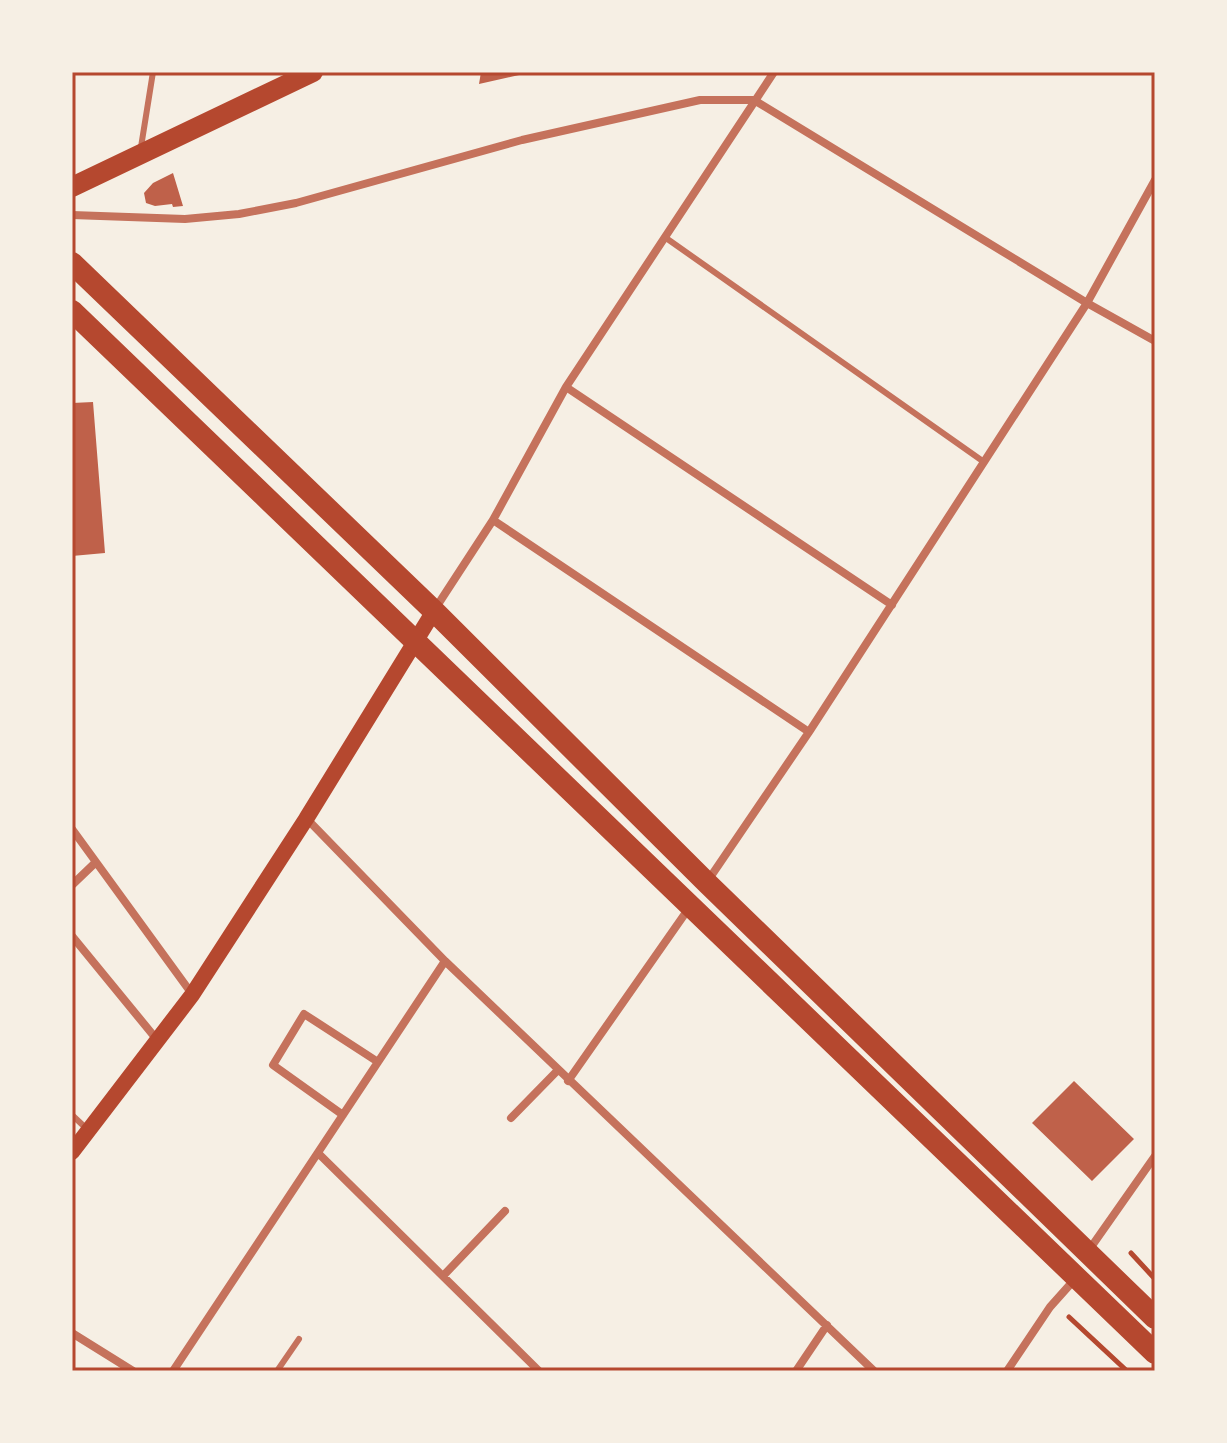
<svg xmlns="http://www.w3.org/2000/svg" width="1227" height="1443" font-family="'Fira Sans Condensed',sans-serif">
<rect width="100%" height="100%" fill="#f6efe4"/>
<path fill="#bf614a" d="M481 72H528V73L479 84Z
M173 173 183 206 173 207 172 204 155 206 146 203 144 193 153 183Z
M93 402 105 553 72 556V403Z
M1074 1081 1134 1139 1092 1181 1032 1123Z"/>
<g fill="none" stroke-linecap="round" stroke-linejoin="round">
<path stroke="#b5482f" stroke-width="5" d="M1131 1253 1155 1279
M1069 1317 1127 1371"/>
<path stroke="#c5725c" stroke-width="6" d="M141 147 153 72
M666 238 984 462
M72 1115 88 1130
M277 1371 299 1339"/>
<path stroke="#c5725c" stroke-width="8" d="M72 215 185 219 239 214 296 203 522 140 700 100H754L1087 303 1155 341
M566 387 892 605
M493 520 809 732
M435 609 493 520 566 387 774 72
M307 819 445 961 874 1371
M72 829 192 994
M707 882 809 732 1087 303 1155 180
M72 885 96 862
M72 936 158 1041
M568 1081 689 908
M343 1115 273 1065 304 1014 378 1062
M511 1118 557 1071
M318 1153 539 1371
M1089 1250 1155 1156
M443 1276 505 1211
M72 1333 133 1371
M173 1371 445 961
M796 1371 827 1325
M1007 1371 1050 1307 1075 1279"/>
<path stroke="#b5482f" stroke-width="16" d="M72 1152 192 995 306 819 434 611"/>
<path stroke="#b5482f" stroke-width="20" d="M72 187 313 72"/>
<path stroke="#b5482f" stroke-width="22" d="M72 263 434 611 707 883 1155 1318
M72 311 1155 1353"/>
</g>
<rect width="1227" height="1443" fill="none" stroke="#f6efe4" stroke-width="148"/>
<rect x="74" y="74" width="1079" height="1295" fill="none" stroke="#b5482f" stroke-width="3"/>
</svg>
